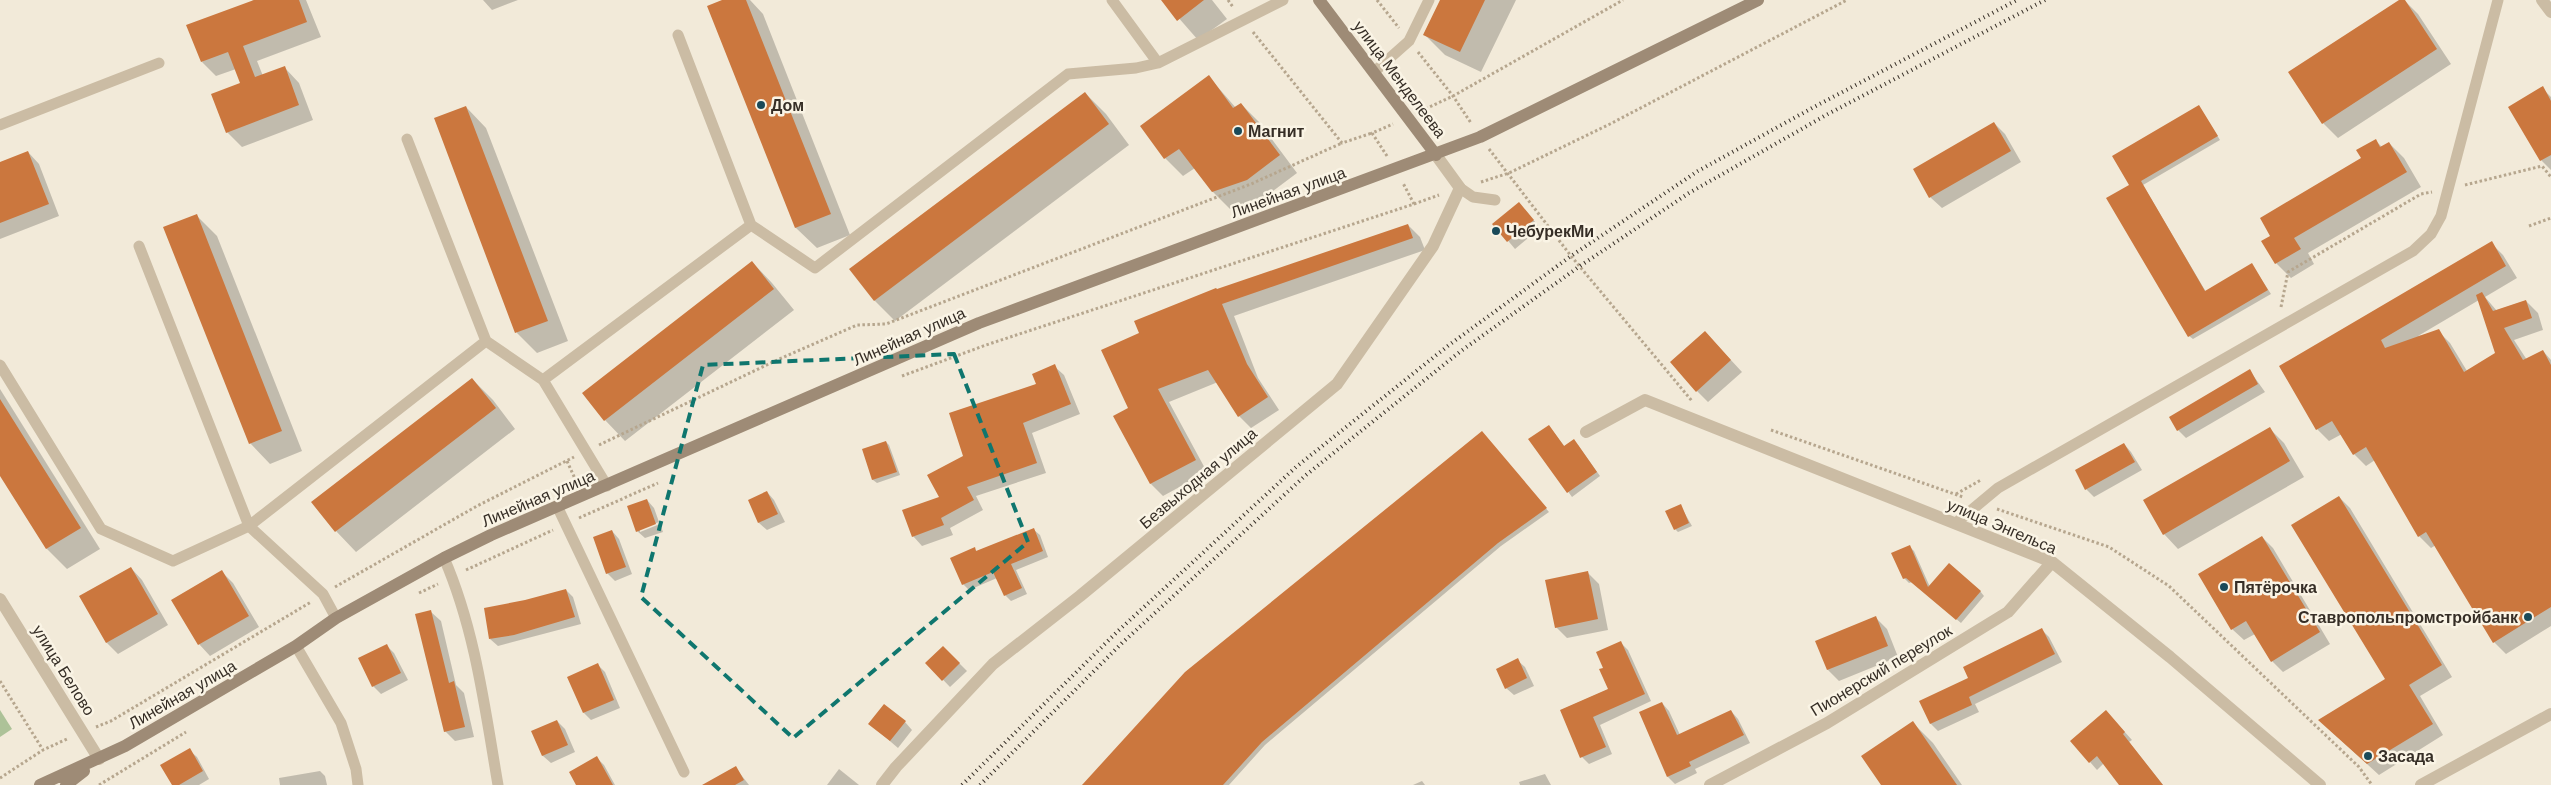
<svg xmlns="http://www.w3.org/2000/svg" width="2551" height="785" font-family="Helvetica,sans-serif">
<rect width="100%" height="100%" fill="#f2ead9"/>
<path fill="#adc298" d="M0 710 12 729 0 737Z"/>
<path fill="#0003" fill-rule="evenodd" d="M253 0H306L321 37 257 61 263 76 285 68 299 83 313 120 242 147 227 132 242 84 236 69 216 76 202 62Z
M483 0H518L492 10Z
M725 0H750L763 14 850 235 817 248 796 228 709 7Z
M1163 0H1212L1227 19 1198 40Z
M1441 0H1516L1481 72 1445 55 1424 34Z
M2401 0H2404L2418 14 2451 64 2338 138 2323 123Z
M1209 77 1236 108 1241 104 1259 122 1297 173 1265 197 1230 209 1212 191 1195 168 1183 176 1165 158 1142 127Z
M2542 88 2551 97V170L2541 160Z
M1085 93 1106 114 1129 145 895 321 874 300Z
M2199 106 2220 140 2143 185 2206 292 2252 265 2271 294 2193 339 2189 336 2130 185Z
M466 107 486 128 568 341 537 353 517 333 435 119Z
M1994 123 2005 134 2021 162 1942 208 1930 197Z
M2375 140 2382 147 2389 143 2404 158 2421 187 2308 253 2314 264 2291 278 2276 263 2272 236 2363 159Z
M28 152 39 164 59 216 0 239V163Z
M1526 211 1540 228 1515 249 1494 224Z
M196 215 217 236 302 451 270 464 250 443Z
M1408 225 1420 237 1425 250 1234 316 1258 378 1279 410 1251 428 1239 416 1218 382 1169 402 1207 472 1163 496 1151 484 1115 416 1129 409 1140 333 1217 291Z
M2491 243 2503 255 2517 278 2485 297 2497 311 2526 301 2538 313 2543 330 2514 340 2527 360 2543 351 2551 360V626L2506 654 2494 642 2436 545 2431 548 2419 536 2375 460 2366 466 2354 454 2342 434 2329 441 2317 429 2280 367ZM2479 300 2497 353 2467 371 2450 343 2438 331 2418 336Z
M752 262 772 283 794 310 625 441 605 420Z
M1705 332 1742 372 1708 402 1697 391Z
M1054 366 1064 375 1080 414 1032 433 1046 473 976 496 983 510 950 528 953 535 922 546 913 536 941 497 964 456Z
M2250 371 2265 392 2186 438 2178 430 2171 417Z
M472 379 493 400 515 429 356 552 336 531Z
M0 389 100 549 67 569 47 549 0 474Z
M1549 426 1565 447 1578 445 1600 476 1572 497 1530 439Z
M2270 429 2284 443 2304 477 2178 549 2164 534Z
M886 442 889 445 900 475 877 483 873 480 863 450Z
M2124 444 2131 452 2142 470 2094 497 2086 489Z
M1496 451 1549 512 1501 546 1265 745 1229 785H1084Z
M767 492 774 500 785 522 767 530 759 523 749 501Z
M2339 497 2350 508 2452 677 2420 696 2443 735 2379 775 2331 731 2387 680Z
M647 500 654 508 659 522 640 529V532L660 524 663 532 645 538 637 531Z
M1680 505 1692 526 1678 532 1675 529Z
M1034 530 1040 535 1048 557 1016 570 1027 594 1011 601 1005 595 997 578 969 590 963 584 974 549 978 552Z
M612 531 619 539 632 574 615 581 607 573Z
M2262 537 2273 548 2330 644 2283 672 2272 661 2255 634 2244 640 2232 629Z
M1909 546 1914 551 1930 587 1980 591 1984 596 1961 623 1912 582 1909 583 1904 578Z
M131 568 142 580 168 625 118 654 107 643 81 597Z
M222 572 233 583 259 627 210 656 199 644 173 600Z
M1588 573 1599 584 1608 630 1567 638 1556 627Z
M566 590 573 597 581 624 498 646 490 639 525 602Z
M431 612 441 621 456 685 464 693 474 737 455 741 445 731Z
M1875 617 1887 629 1898 657 1839 681 1828 670 1817 642Z
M2042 630 2049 637 2062 662 1975 704 1979 712 1938 731 1931 724 1921 702 1970 679Z
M1621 643 1628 650 1651 701 1600 725 1612 754 1589 764 1582 757 1561 710 1609 689 1604 669Z
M387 646 394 653 408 680 381 694 373 686Z
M943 647 967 671 950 687 927 663Z
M1517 660 1525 667 1534 686 1514 695 1506 688Z
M598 665 605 672 620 708 591 720 584 713Z
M1662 703 1669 711 1680 735 1731 711 1738 719 1750 743 1695 769 1697 773 1675 784 1668 777Z
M2113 719 2132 740 2129 742 2163 785H2121L2104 763 2097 770 2090 762Z
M557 721 565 729 575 752 551 763 543 756 533 732Z
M905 722 912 730 898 748 870 724Z
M1912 722 1933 743 1962 785H1882Z
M189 750 197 757 209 779 199 785H174Z
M597 758 604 765 615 785H577Z
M735 767 749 785H712Z
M839 769 859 785H827Z
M320 771 325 776 327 785H280L279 778Z
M1545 774 1551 785H1520L1519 782Z
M1422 781 1425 785H1413Z"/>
<path fill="#cb773e" d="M254 0H299L307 22 243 46 255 77 285 66 299 105 226 133 211 94 240 83 228 52 201 62 186 25Z
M722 0H746L831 214 795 228 707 6Z
M1161 0H1204L1177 21Z
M1440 0H1485L1460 52 1423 35Z
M2399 0H2405L2437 49 2322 124 2288 72Z
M1209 75 1233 108 1241 103 1280 155 1247 180 1212 192 1179 149 1164 159 1140 126Z
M2543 86 2551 101V155L2540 161 2508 107Z
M1085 92 1109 124 874 301 849 269Z
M2199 105 2218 136 2141 181 2205 291 2252 263 2268 290 2188 337 2106 198 2129 185 2112 156Z
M466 106 548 321 515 333 434 118Z
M1994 122 2011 151 1929 198 1913 169Z
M2376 139 2380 147 2389 142 2407 172 2294 238 2301 249 2275 264 2261 241 2270 236 2260 218 2361 158 2356 150Z
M28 151 49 204 0 223V162Z
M1519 202 1534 220 1507 242 1492 224Z
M197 214 282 431 249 444 163 227Z
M1408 224 1413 238 1222 304 1247 364 1268 397 1238 417 1208 370 1158 389 1196 460 1150 484 1113 416 1128 408 1101 350 1139 333 1134 321 1216 288 1217 289Z
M2492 241 2506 266 2381 340 2385 348 2439 329 2464 372 2495 353 2476 295 2482 292 2493 311 2526 300 2532 318 2504 328 2523 360 2543 350 2551 365V607L2493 643 2426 532 2418 537 2366 447 2353 455 2332 421 2316 430 2279 366Z
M752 261 774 289 604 421 582 393Z
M1705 331 1731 360 1696 392 1670 362Z
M1055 364 1071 404 1023 423 1037 463 967 487 974 500 941 518 944 525 912 537 902 510 939 497 927 475 963 456 949 413 1036 384 1032 374Z
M2250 369 2258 384 2177 431 2169 417Z
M472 378 496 408 335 532 311 502Z
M0 399 81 528 46 549 0 476Z
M1549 425 1564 446 1574 439 1597 472 1567 493 1528 439Z
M2270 427 2290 461 2163 535 2143 500Z
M1482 431 1547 508 1498 543 1262 742 1223 785H1082L1185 672Z
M886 441 897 472 872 480 862 449Z
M2124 443 2135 462 2085 490 2075 470Z
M767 491 778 514 758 523 748 500Z
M2339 496 2442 665 2409 685 2433 724 2367 764 2318 720 2385 679 2291 525Z
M647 499 656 524 636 532 627 506Z
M1681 504 1689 523 1674 530 1665 511Z
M1034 528 1043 551 1011 564 1022 588 1004 596 993 572 962 585 950 558 975 547 976 551Z
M612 530 626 567 606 574 593 537Z
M2262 536 2320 632 2271 662 2246 621 2231 630 2198 574Z
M1910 545 1928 587 1949 563 1981 591 1956 620 1906 578 1903 579 1891 553Z
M131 567 158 614 106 643 79 596Z
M222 570 249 616 198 645 171 600Z
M1588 571 1598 619 1555 628 1545 580Z
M566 589 575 617 514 635 489 639 484 608 525 600Z
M431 610 449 683 454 681 465 727 444 732 415 614Z
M1876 616 1888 646 1827 670 1815 641Z
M2042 628 2055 654 1969 697 1972 705 1930 724 1919 701 1968 678 1963 667Z
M1621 641 1645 694 1593 717 1606 747 1580 758 1560 710 1608 689 1599 669 1603 668 1596 652Z
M387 644 401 673 372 687 358 658Z
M943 646 960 663 942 681 925 663Z
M1518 658 1527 678 1505 689 1496 669Z
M598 663 614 700 583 713 567 677Z
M1662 702 1677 735 1731 710 1744 735 1689 762 1691 766 1667 777 1639 712Z
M884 704 906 721 890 741 868 724Z
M2106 710 2125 732 2123 734 2163 785H2119L2097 756 2089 763 2070 741Z
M557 720 568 745 542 756 531 731Z
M1913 721 1957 785H1881L1861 756Z
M190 748 203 771 179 785H172L160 765Z
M597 756 613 785H576L569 772Z
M736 766 744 780 735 785H702Z"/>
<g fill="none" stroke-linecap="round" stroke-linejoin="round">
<path stroke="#b6a68e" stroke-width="3" stroke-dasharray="2.5 2.5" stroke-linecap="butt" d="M1228 0 1233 7
M1377 0 1399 28
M1253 32 1342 143 1372 133
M1418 52 1453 96 1471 123
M1421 111 1453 96 1623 0
M1489 149 1571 256 1692 401
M1387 156 1372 133 1393 124
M1481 182 1509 173 1610 124 1847 0
M2465 185 2542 166 2551 177
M1414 204 1439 195
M2529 226 2551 218
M2281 307 2288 272 2421 194 2432 192
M902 376 986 345 1414 204 1403 183
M1771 430 1963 497
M599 445 775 361 857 325 886 324 1251 184 1342 143
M567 461 576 481
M1956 494 1981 480
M1997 509 2109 547 2169 586 2359 767 2372 785
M579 518 658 483
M466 570 553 530
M335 587 477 506 574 457
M419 593 438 584
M0 681 43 750
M96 727 111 721 311 602
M0 778 43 750 67 739
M99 785 186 732"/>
<path stroke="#cbbca4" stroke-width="11" d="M1112 0 1158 63
M1374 72 1409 41 1429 0
M0 125 159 63
M1460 188 1473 197 1495 200
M751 225 815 268 1068 74 1136 68 1158 63 1283 0
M139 246 249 526 486 341 407 139
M486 341 543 380 607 486
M0 365 101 529 173 561 249 526 323 594 336 618
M543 380 751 225 678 35
M557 506 684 772
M1956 523 1998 488 2413 251 2431 234 2441 216 2498 0
M444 558C475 629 485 709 498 785
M296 646 341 723 356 769 358 785"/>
<path stroke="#cbbca4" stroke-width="12" d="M1586 432 1645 400 2052 562 2170 657 2320 785
M0 599 99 759
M882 785 896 767 993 664 1080 596 1337 384 1433 246 1460 188 1436 155
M1710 785 1827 723 2008 612 2052 562"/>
<path stroke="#cbbca4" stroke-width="12" d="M2542 0 2551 12
M2421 785 2551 714"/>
<path stroke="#9e8b76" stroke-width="12" d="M1319 0 1436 155
M40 785 125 746 296 646 336 618 444 558 491 535 979 323 1480 137 1758 0
M66 785 84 771"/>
<path stroke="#362e26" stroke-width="4" stroke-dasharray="1 4" stroke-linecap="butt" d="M962 785 1118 631 1296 467 1449 345 1571 256 1698 171 1814 107 2017 0
M980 785 1122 643 1306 475 1461 351 1580 266 1689 193 1828 114 2045 0"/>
</g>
<path fill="none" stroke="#0f766e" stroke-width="4" stroke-dasharray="10 6" stroke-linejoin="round" d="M954 354 1028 542 793 738 641 597 703 365Z"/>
<g fill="#1a4a59" stroke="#faf4e5" stroke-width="2">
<circle cx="761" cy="105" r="5"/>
<circle cx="1238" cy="131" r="5"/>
<circle cx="1496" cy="231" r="5"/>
<circle cx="2224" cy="587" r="5"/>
<circle cx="2528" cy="617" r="5"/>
<circle cx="2368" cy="756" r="5"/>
</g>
<g text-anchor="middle" stroke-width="5" stroke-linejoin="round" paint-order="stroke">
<g font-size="16" fill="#362e26" stroke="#faf4e5">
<text transform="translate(1400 79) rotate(53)" y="6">улица Менделеева</text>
<text transform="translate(1288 192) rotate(-20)" y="6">Линейная улица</text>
<text transform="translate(909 336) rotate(-24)" y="6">Линейная улица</text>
<text transform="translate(1198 478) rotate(-40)" y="6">Безвыходная улица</text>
<text transform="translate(538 498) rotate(-23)" y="6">Линейная улица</text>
<text transform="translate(2002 526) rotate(23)" y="6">улица Энгельса</text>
<text transform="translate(64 670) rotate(58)" y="6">улица Белово</text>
<text transform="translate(1881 670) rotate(-31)" y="6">Пионерский переулок</text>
<text transform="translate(182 694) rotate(-30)" y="6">Линейная улица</text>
</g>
<g font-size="16" font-weight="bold" fill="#362e26" stroke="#faf4e5" text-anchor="start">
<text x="771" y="111">Дом</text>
<text x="1248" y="137">Магнит</text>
<text x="1506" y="237">ЧебурекМи</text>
<text x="2234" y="593">Пятёрочка</text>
<text x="2518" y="623" text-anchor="end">Ставропольпромстройбанк</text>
<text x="2378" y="762">Засада</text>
</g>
</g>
</svg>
